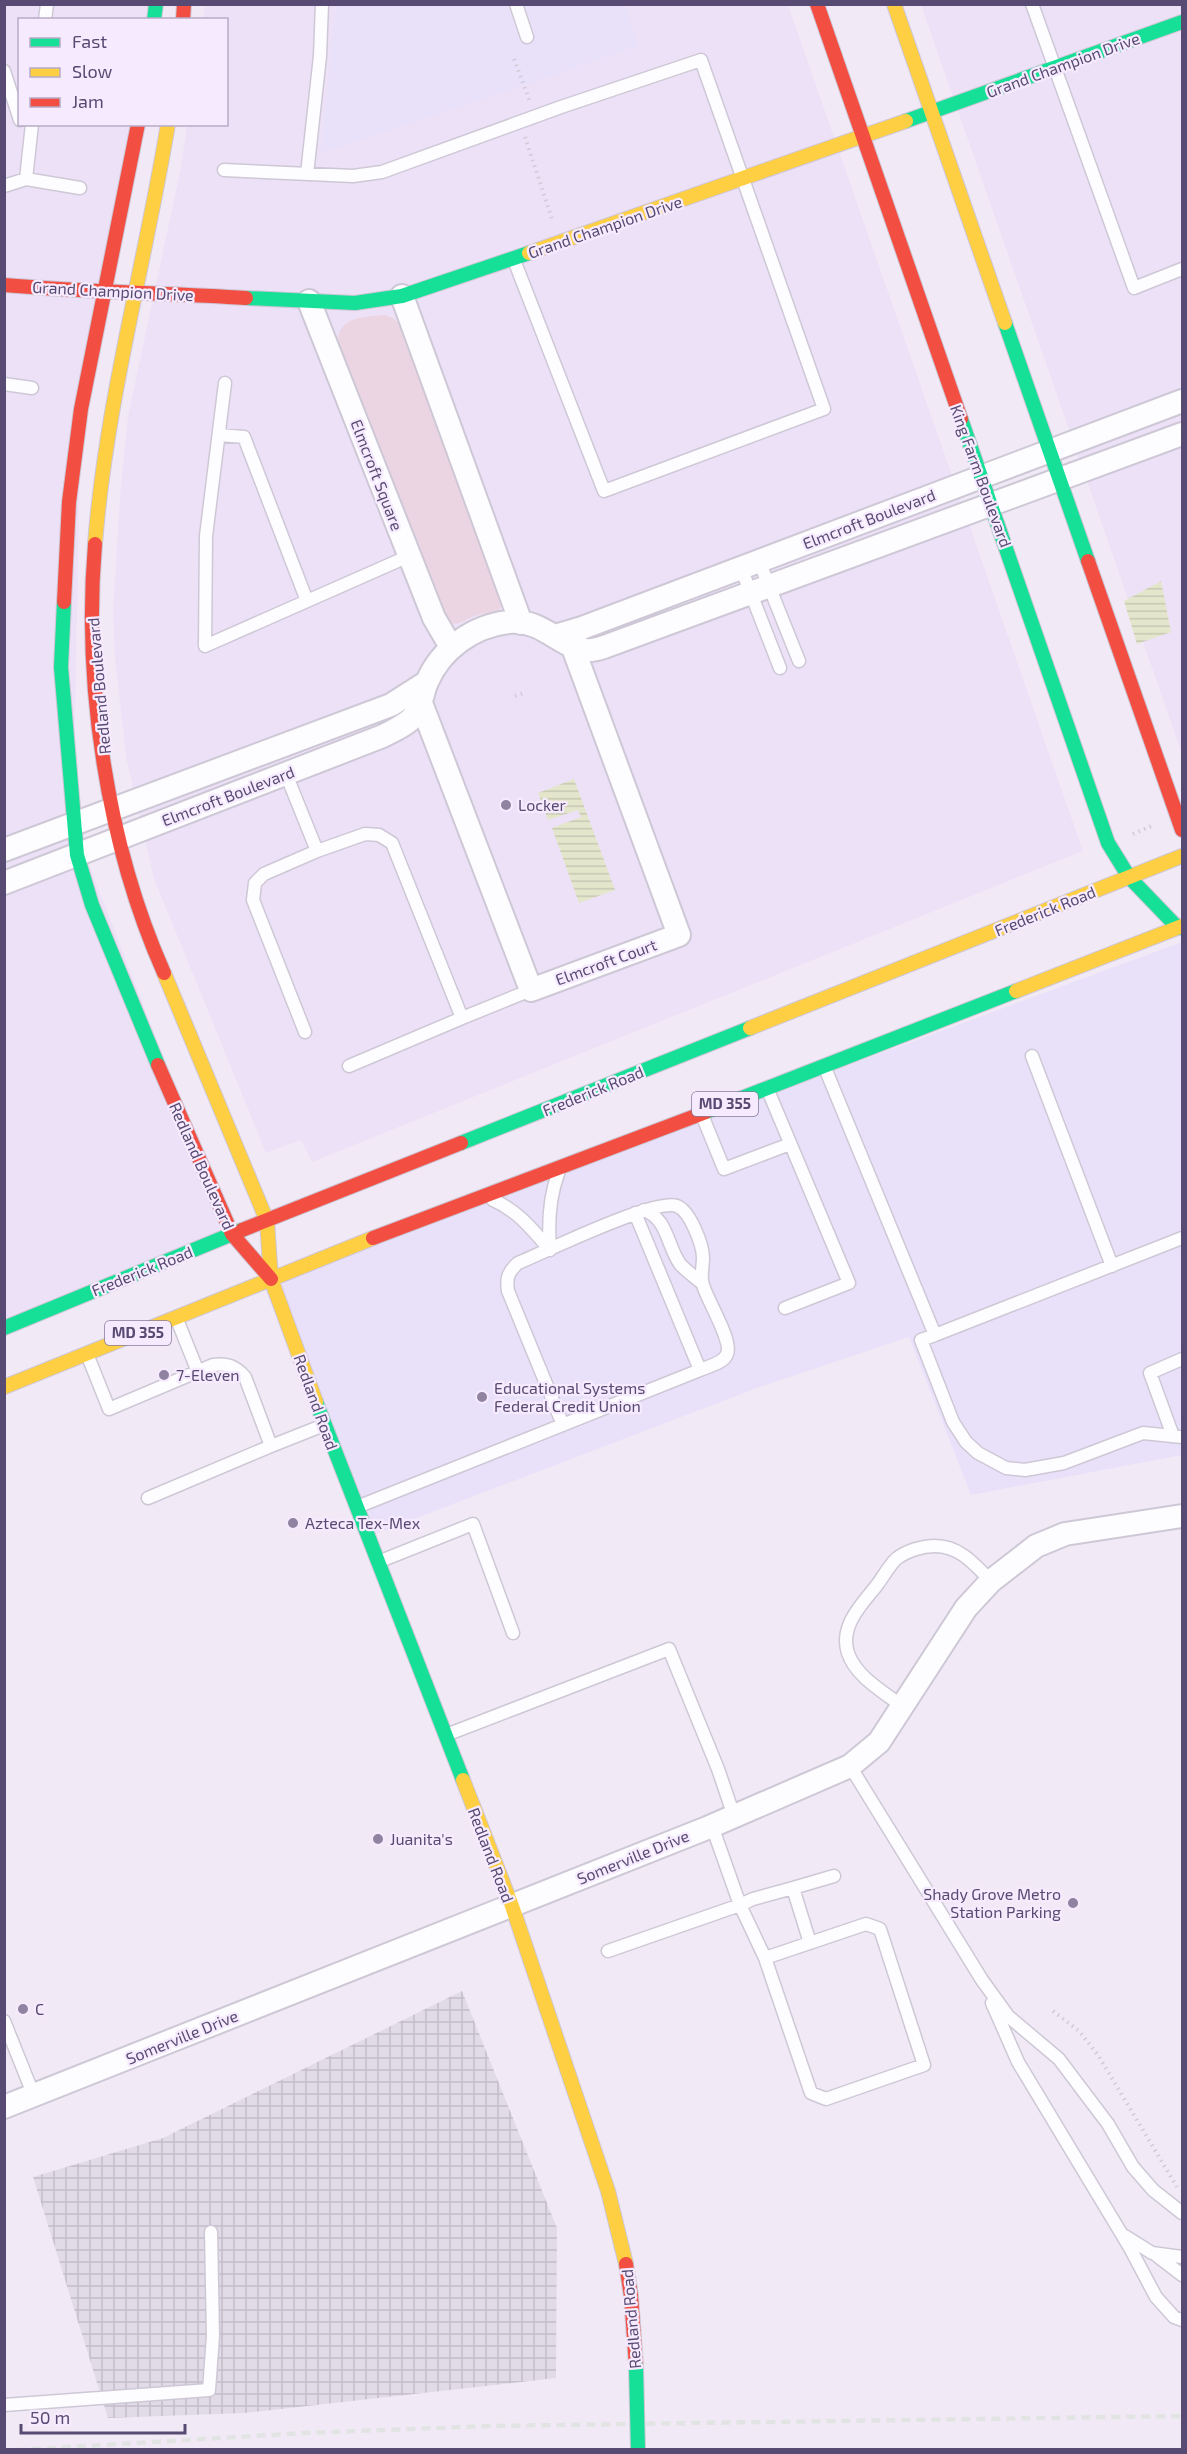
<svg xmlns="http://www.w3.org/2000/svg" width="1187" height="2454" font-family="'Exo 2',sans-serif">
<defs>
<pattern id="industrial-grid" width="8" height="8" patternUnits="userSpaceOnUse" patternTransform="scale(1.5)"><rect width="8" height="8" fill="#e1dbe8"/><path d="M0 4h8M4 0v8" fill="none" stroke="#c3bdca"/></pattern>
<pattern id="water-rules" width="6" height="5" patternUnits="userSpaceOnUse" patternTransform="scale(1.5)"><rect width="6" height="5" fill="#e4e6cc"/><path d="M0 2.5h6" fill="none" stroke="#c6c7b2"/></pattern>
</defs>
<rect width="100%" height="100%" fill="#f1eaf6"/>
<path fill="#ede1f7" d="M5 5H156L154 19 20 20V124L138 125 81 409 73 823 232 1234 5 1328Z
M205 5H336L322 152 637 46 626 5H788L1083 851 312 1162 301 1140 266 1153 154 879 126 757 115 659 113 613 120 495 128 416 181 167 187 125 226 124V20L203 19Z
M921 5H1182V754Z"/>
<path fill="#e9e1f9" d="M336 5H626L638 46 321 153Z
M1182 942V1455L971 1495 909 1337 757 1388 367 1537 262 1282Z"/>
<path fill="url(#industrial-grid)" d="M462 1991 557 2228 556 2378 244 2413 108 2418 33 2177 163 2138Z"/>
<path fill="#ecd5e3" d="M384 315 393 318 404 329 504 601 499 610C491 614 483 613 474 616 464 620 459 627 447 622L432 590 338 342C338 316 365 317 384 315Z"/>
<path fill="url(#water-rules)" d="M1161 581 1171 632 1137 644 1124 601Z
M574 779 615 890 579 903 552 828 581 817 578 810 548 820 538 793Z"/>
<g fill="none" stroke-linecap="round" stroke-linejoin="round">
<defs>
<path id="lane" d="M516 4 527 37
M1032 4 1134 288 1182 269
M45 20 47 4
M4 71 20 120
M224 170 353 176 382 172 561 107 701 60 824 409 604 491 514 260
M307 174 320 56 322 4
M26 179 32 124
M4 186 26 179 80 188
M225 383 206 536 205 646 409 556
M4 384 32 388
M219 435 244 437 307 601
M759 561 799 661
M741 568 780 668
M286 774 317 851 365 834 379 835 392 843 462 1018 349 1066
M462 1018 531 990
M305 1032 253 900 255 883 264 874 317 851
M1032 1056 1112 1266
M825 1068 935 1335 1182 1238
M767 1088 849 1283 785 1308
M702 1115 724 1169 790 1144
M493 1200C517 1210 533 1230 550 1250
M644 1210C668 1219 667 1246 680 1264 686 1271 695 1277 702 1283
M635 1213 700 1370
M550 1250C548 1224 549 1198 558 1174
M176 1317 198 1372
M935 1335 921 1340 953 1422 966 1442 978 1453 1006 1468 1025 1470 1064 1463 1143 1433 1182 1437
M87 1354 109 1409 213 1365C227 1363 235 1366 245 1377L271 1446 324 1425
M1173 1436 1150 1373 1182 1359
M148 1498 271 1446
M357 1507 700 1370C709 1366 724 1363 727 1354 733 1341 707 1300 703 1285 700 1277 703 1267 703 1258 703 1245 690 1211 677 1206 655 1198 545 1252 518 1263 508 1272 506 1278 508 1291L563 1425
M378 1562 473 1524 513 1633
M903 1707C884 1692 856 1677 848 1653 839 1626 862 1604 877 1585 883 1577 889 1566 896 1559 906 1551 922 1546 935 1546 960 1546 975 1565 991 1581
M446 1735 669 1649 718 1769 734 1816
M850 1766 982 1980 1008 2016 1059 2059 1108 2124 1133 2167 1153 2190 1182 2213
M810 1943 793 1888 834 1876
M608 1951 740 1905 712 1826
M765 1958 866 1924 880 1929 924 2065 826 2099 811 2093 765 1958 740 1905 753 1899 793 1888
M992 2003 1018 2062 1130 2248 1156 2297 1174 2317 1182 2320
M4 2021 34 2096
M1125 2236 1152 2253 1182 2257
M1156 2255 1182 2275
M4 2405 209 2390 213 2336 211 2232"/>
<path id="street" d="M402 296 521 623
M309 301 434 618 451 647
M555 636 582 628 1182 401
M421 703 531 990 679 935 572 645
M4 850 391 705 427 682
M4 883 383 736C392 731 407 725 414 716 422 706 422 693 427 682 441 649 473 626 509 622 543 619 559 647 586 650 592 651 598 649 604 647L1182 434
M4 2107 707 1828 850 1766 879 1742 966 1608 991 1581 1022 1557 1036 1546 1065 1534 1182 1516"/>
<path id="fast" d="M154 20 156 4
M906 121 1182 22
M246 298 355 303 402 296 529 253
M1005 323 1088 561
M961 419 1108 843 1129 877 1178 928
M64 602 61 667 77 855 92 905 158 1065
M706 1112 1016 991
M461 1143 750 1028
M4 1328 242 1230
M316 1402 463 1780"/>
<path id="slow" d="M894 4 1005 323
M529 253 906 121
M95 544C106 402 145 264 168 124
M164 973 267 1221 271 1279 316 1402
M1016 991 1182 926
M750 1028 1182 856
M4 1387 373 1238
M463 1780 512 1906 608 2191 626 2264"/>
<path id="jam" d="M817 4 961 419
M183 20 184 4
M4 285C85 292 165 293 246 298
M95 544C83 684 107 845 164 973
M1088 561 1182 830
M64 602 69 502 81 409 138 124
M158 1065 232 1234 271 1279
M242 1230 461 1143
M373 1238 706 1112
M626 2264 631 2296 636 2366"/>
</defs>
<use href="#lane" stroke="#cec8d6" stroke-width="15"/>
<use href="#street" stroke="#cec8d6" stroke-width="26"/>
<use href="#fast" stroke="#cdc6d5" stroke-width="16"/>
<use href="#slow" stroke="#cdc6d5" stroke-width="16"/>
<use href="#jam" stroke="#cdc6d5" stroke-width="16"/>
<path stroke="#d0cbd7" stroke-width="4" stroke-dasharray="1.5 4.5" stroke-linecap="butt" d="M514 59 530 102
M525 137 552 219
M515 696 524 693
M1133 834 1154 825
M1053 2011 1079 2031 1098 2055 1177 2187"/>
<use href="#lane" stroke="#fdfcfe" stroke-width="12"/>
<use href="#street" stroke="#fdfcfe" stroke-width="22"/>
<use href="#fast" stroke="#16e098" stroke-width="14"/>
<use href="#slow" stroke="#ffcf43" stroke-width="14"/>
<use href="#jam" stroke="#f24e42" stroke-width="14"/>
<path stroke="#e2e4e4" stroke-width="4.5" stroke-dasharray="9 6" stroke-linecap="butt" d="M17 2450 305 2433 490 2426 1182 2416"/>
<defs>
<path id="fast-bridge" d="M636 2366 638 2450"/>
</defs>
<use href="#fast-bridge" stroke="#cdc6d5" stroke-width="16" stroke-linecap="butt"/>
<use href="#fast-bridge" stroke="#16e098" stroke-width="14"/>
</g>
<g fill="#8e83a1" stroke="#f6ebfe" stroke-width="2">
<circle cx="506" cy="805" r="6"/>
<circle cx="164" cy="1375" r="6"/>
<circle cx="482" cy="1397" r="6"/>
<circle cx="293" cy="1523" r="6"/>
<circle cx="378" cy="1839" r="6"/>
<circle cx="1073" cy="1903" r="6"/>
<circle cx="23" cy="2009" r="6"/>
</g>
<g text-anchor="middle" stroke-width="4.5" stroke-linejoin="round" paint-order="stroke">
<g fill="#f6ebfe" stroke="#877b9d" stroke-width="1.5">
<rect x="692" y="1092" width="66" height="24" rx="4.5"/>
<rect x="105" y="1321" width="66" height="24" rx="4.5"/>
</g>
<g font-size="15" font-weight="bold" fill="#584b73">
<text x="725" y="1109">MD 355</text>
<text x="138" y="1338">MD 355</text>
</g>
<g font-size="16" fill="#584b73" stroke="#f6ebfe">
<text transform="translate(1063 65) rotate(-20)" y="6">Grand Champion Drive</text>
<text transform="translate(605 227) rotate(-19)" y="6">Grand Champion Drive</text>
<text transform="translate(113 291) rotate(3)" y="6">Grand Champion Drive</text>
<text transform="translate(377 475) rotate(69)" y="6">Elmcroft Square</text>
<text transform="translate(981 476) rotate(70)" y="6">King Farm Boulevard</text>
<text transform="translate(869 519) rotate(-21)" y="6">Elmcroft Boulevard</text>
<text transform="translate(99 686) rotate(-95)" y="6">Redland Boulevard</text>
<text transform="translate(228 796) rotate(-21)" y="6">Elmcroft Boulevard</text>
<text transform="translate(1045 911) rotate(-22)" y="6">Frederick Road</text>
<text transform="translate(606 962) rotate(-20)" y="6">Elmcroft Court</text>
<text transform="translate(593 1091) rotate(-22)" y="6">Frederick Road</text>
<text transform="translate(202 1166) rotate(66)" y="6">Redland Boulevard</text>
<text transform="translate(142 1271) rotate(-22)" y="6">Frederick Road</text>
<text transform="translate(316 1402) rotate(70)" y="6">Redland Road</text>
<text transform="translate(491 1855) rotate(69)" y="6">Redland Road</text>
<text transform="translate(633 1857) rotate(-22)" y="6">Somerville Drive</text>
<text transform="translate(182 2037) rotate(-22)" y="6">Somerville Drive</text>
<text transform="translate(631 2319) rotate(-95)" y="6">Redland Road</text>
</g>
<g font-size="16" fill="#584b73" stroke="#f6ebfe" text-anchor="start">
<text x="518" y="811">Locker</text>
<text x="176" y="1381">7-Eleven</text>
<text x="494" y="1394">Educational Systems<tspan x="494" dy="18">Federal Credit Union</tspan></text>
<text x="305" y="1529">Azteca Tex-Mex</text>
<text x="390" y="1845">Juanita's</text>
<text x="1061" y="1900" text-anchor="end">Shady Grove Metro<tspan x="1061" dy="18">Station Parking</tspan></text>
<text x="35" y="2015">C</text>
</g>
</g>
<rect width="1187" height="2454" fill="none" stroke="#584b73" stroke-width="12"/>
<rect x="18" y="18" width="210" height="108" fill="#f6ebfe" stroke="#b7abc6" stroke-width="1.5"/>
<rect x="30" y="38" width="30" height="9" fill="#16e098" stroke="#b7abc6" stroke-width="1.5"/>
<text x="72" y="48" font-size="18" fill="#584b73">Fast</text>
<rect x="30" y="68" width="30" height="9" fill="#ffcf43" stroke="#b7abc6" stroke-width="1.5"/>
<text x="72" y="78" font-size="18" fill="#584b73">Slow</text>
<rect x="30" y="98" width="30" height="9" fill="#f24e42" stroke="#b7abc6" stroke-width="1.5"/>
<text x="72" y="108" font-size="18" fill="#584b73">Jam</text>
<path d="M21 2424v9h164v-9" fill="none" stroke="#584b73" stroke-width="3"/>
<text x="30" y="2424" font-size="18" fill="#584b73" stroke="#f6ebfe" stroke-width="4.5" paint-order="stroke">50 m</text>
</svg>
